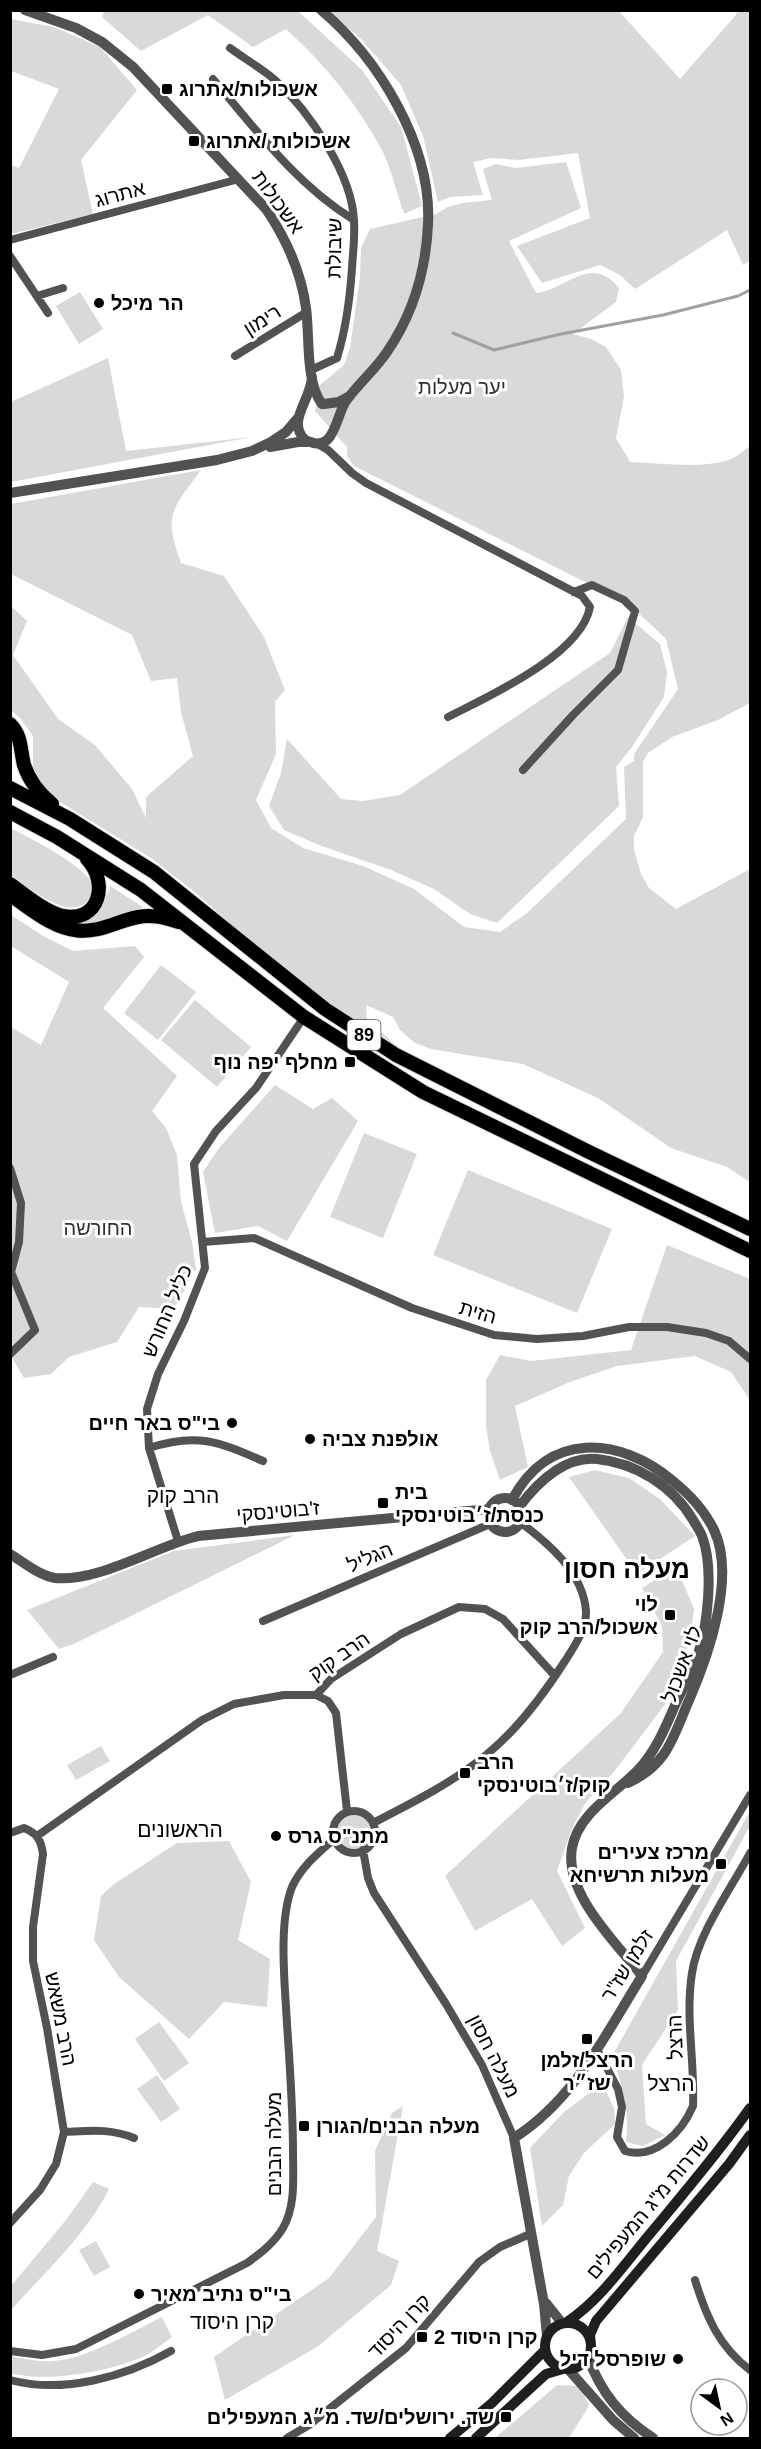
<svg xmlns="http://www.w3.org/2000/svg" width="761" height="2449" font-family="Arial,Heebo,sans-serif">
<rect width="100%" height="100%" fill="#fff"/>
<path fill="#d9d9d9" d="M104 10 298 11 362 70 401 127 422 206 404 214C397 194 392 171 383 152 358 105 325 64 286 29L253 47 208 15 141 51 102 17Z
M328 11H619L680 79 735 16 738 11H750V261L743 265 727 230 635 289 620 275 600 265 542 283 517 246 590 218 578 153 519 160 491 158 473 162 483 195 450 197 438 202 423 136 401 85 362 40Z
M11 19 54 27 100 47 137 90 81 160 93 214 11 234V165L19 168 59 89 11 71Z
M566 162 581 208 509 241 536 293C567 290 590 253 619 288L616 302 573 334 591 339 606 347 621 370 624 397 616 438 630 462C659 463 693 468 722 462 733 460 742 452 750 446V703L718 720 672 737 648 753 643 762V817L634 836V850L641 874 649 888 676 909 750 869V1182L727 1167 671 1148 598 1098 523 1064 431 1049 415 1043 400 1030 393 1017 366 1005 367 1019 402 1051 289 976 196 893 151 858 52 797 33 771V736L21 719 11 710 10 605 27 621 13 655 58 719 95 745 132 789 146 818V797L193 756 181 712 177 678 151 681 132 635 11 574V504L201 470C172 510 163 513 181 563L224 576 264 637 285 690 275 702 276 754 256 800 271 828 303 848 363 866 414 889 464 927 500 932 527 913 626 819 624 767 634 761V754L678 689 666 639 629 604 354 466 347 456V447L315 411 320 385 344 365 350 348 360 277 361 248 370 229 436 214 448 207 463 203 492 200 483 169 496 164 516 168Z
M80 292 103 329 79 344 56 306Z
M108 358 126 451 252 437 11 482V402Z
M628 617 660 644 667 672 664 697 632 747 616 767 619 806 497 923 470 914 434 889 391 870 319 845 284 830 269 806 281 773 287 739 341 799 363 801 400 795 610 653Z
M10 828C29 837 77 862 89 879 93 885 93 894 88 900 69 923 28 886 11 875Z
M110 886 143 907 98 924 78 925C97 916 104 906 110 886Z
M11 915 43 936 73 951 135 946 144 957 103 1008 177 1076 152 1111 166 1128 177 1155 181 1202 192 1242 196 1269 174 1309 139 1307 117 1342 69 1357 51 1374 24 1378 11 1356V1027L41 1045 69 982 11 946Z
M161 965 196 992 158 1040 124 1013Z
M195 1000 251 1047 217 1087 161 1040Z
M275 1085 313 1109 332 1098 358 1121 287 1241 258 1226 215 1233 203 1172 219 1148Z
M364 1133 417 1154 383 1238 330 1217Z
M468 1170 612 1229 577 1313 433 1255Z
M667 1245 750 1279V1400L731 1372 695 1356 617 1366 570 1382 515 1406 528 1467 500 1480 490 1451 486 1426V1380L500 1355 531 1361 631 1350Z
M595 1470 629 1478 660 1499 695 1536 637 1574 569 1477Z
M295 1535 74 1644 59 1649 27 1610 174 1551Z
M676 1566 694 1609 690 1640 666 1703 613 1773 586 1802 573 1826 557 1871 585 1928 562 1946 532 1899 475 1931 445 1876 621 1713 663 1652 662 1626 642 1588Z
M101 1746 110 1761 76 1780 67 1765Z
M750 1811V1826L676 1961 678 2010 642 2065 646 2124 665 2135 643 2146 626 2142C630 2110 622 2085 612 2056Z
M336 1832a18 18 0 1 1 36 0a18 18 0 1 1-36 0Z
M229 1841 251 1882 238 1940 270 1959 267 2007 224 2002 189 2039 119 1977 94 1940 101 1896 114 1884 177 1843Z
M159 2022 189 2063 164 2081 135 2039Z
M157 2075 180 2109 161 2122 137 2089Z
M601 2080 614 2108 615 2124 584 2153 569 2176 563 2205 542 2226 530 2148 564 2112 592 2091Z
M403 2106 377 2251 399 2261 391 2285 317 2347 225 2400 214 2357 329 2278 376 2217 375 2151 392 2113Z
M93 2182 109 2189C86 2235 45 2272 11 2310V2286L66 2220Z
M96 2241 110 2267 94 2276 79 2250Z
M162 2317 172 2337C162 2344 151 2354 140 2358 106 2372 46 2383 11 2373V2356C24 2359 38 2362 53 2361 87 2359 131 2332 162 2317Z
M557 2385 580 2386 589 2406 569 2438H495Z"/>
<g fill="none" stroke-linecap="round" stroke-linejoin="round">
<path stroke="#a0a0a0" stroke-width="3" d="M453 333 494 350 561 334 663 315 738 296 750 290"/>
<defs>
<path id="trunk" d="M10 724C22 736 20 749 24 765 29 780 40 794 52 804
M10 788 70 819 154 872 325 1009 396 1055 589 1152 750 1229
M10 812 57 837 141 890 304 1017 423 1092 750 1251
M10 884C26 895 45 912 63 916 100 923 109 882 87 859
M10 895C30 908 51 927 75 930 98 934 116 921 138 917 153 914 165 918 179 922"/>
</defs>
<use href="#trunk" stroke="#dbdbdb" stroke-width="16"/>
<path stroke="#525252" stroke-width="8" d="M230 48C245 59 261 68 275 80 309 111 353 175 354 222 355 237 353 252 352 268 350 298 346 329 337 358L311 370
M213 79C256 130 297 185 354 220
M10 240 239 179
M10 256 48 313
M37 296 63 288
M235 356 307 312
M316 443 328 450 352 473 366 483 582 596 590 607C581 655 489 696 448 717
M523 770 573 715 618 670 635 611 624 600 592 585 574 592
M10 1168 21 1203 19 1242 11 1272 35 1330 10 1354
M203 1242 254 1238 412 1308 494 1335 537 1339 583 1336 629 1327H667L706 1333 729 1341 750 1359
M149 1448C197 1432 219 1442 263 1461
M178 1541 149 1448 147 1409 158 1374 184 1321 205 1268 194 1164 216 1131 256 1088 304 1017
M263 1621 490 1524
M10 1675 53 1657
M316 1695 331 1679 401 1634 459 1607 485 1609 503 1619 555 1676
M333 1832a21 21 0 1 1 42 0a21 21 0 1 1-42 0Z
M373 1823C412 1803 452 1783 486 1755 517 1730 544 1694 565 1661 574 1647 587 1628 586 1611 583 1572 548 1543 520 1522
M10 1833 24 1828C37 1833 41 1840 43 1854L33 1927V1961L47 2028 64 2132 56 2164 40 2190 10 2223
M37 1836 202 1720 234 1704 284 1695H316L328 1701 336 1713 347 1811
M363 1850 368 1878 374 1893 446 2004 482 2065 514 2138
M642 1976 750 1795
M597 2049 618 2089 622 2107 617 2137 625 2151C655 2160 682 2132 693 2106 695 2062 685 2017 692 1973 698 1933 731 1889 750 1853
M64 2132C89 2131 110 2128 134 2138
M695 2280C706 2316 719 2347 750 2370
M10 2351 42 2355 76 2349 247 2263C261 2253 274 2243 283 2228 296 2205 293 2177 293 2152 293 2109 290 2067 287 2024 285 1985 278 1923 292 1887 301 1867 318 1853 334 1839
M10 2380C63 2394 125 2377 171 2351
M287 2438 309 2425 406 2348 479 2262 500 2247 530 2234"/>
<path stroke="#525252" stroke-width="10" d="M25 10 76 28 102 42 133 67 266 209C287 240 301 271 306 308 310 337 305 381 322 404
M312 377C311 400 287 420 304 439 335 457 335 417 346 401 358 384 375 370 387 352 413 314 426 270 428 224 432 146 379 59 321 10
M324 404 339 402 350 396
M270 447 298 442H311
M10 493 217 460 252 451 271 442 286 432 297 419
M488 1515a17 17 0 1 1 34 0a17 17 0 1 1-34 0Z
M512 1500C548 1431 619 1436 673 1481 689 1494 705 1511 714 1530 736 1576 709 1654 690 1698 673 1736 669 1764 628 1783
M519 1507C537 1483 564 1456 597 1459 636 1463 673 1486 693 1520 696 1525 700 1531 702 1536 714 1567 708 1627 697 1657 691 1673 683 1688 676 1703 666 1726 656 1751 638 1770 615 1794 578 1813 572 1848 564 1894 616 1942 642 1976 605 2035 575 2099 514 2138L544 2304 547 2336
M10 1554C23 1562 40 1576 55 1578 99 1582 154 1547 198 1536L490 1509
M546 2303 562 2323
M588 2357C601 2393 621 2417 653 2438
M568 2369 613 2420 634 2438"/>
<path stroke="#1f1f1f" stroke-width="10" d="M567 2322C600 2300 624 2265 649 2235 684 2193 719 2152 750 2108
M545 2346a23 23 0 1 1 46 0a23 23 0 1 1-46 0Z
M591 2345 590 2335 596 2321 729 2164 750 2135
M450 2438 492 2403 545 2350
M476 2438 546 2374 563 2369"/>
<use href="#trunk" stroke="#000" stroke-width="14"/>
</g>
<g fill="#000" stroke="#fff" stroke-width="2">
<rect x="161" y="83" width="12" height="12" rx="3"/>
<rect x="188" y="135" width="12" height="12" rx="3"/>
<circle cx="99" cy="303" r="6"/>
<rect x="344" y="1056" width="12" height="12" rx="3"/>
<circle cx="232" cy="1423" r="6"/>
<circle cx="310" cy="1439" r="6"/>
<rect x="377" y="1497" width="12" height="12" rx="3"/>
<rect x="664" y="1609" width="12" height="12" rx="3"/>
<rect x="459" y="1767" width="12" height="12" rx="3"/>
<circle cx="276" cy="1836" r="6"/>
<rect x="715" y="1858" width="12" height="12" rx="3"/>
<rect x="581" y="2033" width="12" height="12" rx="3"/>
<rect x="298" y="2120" width="12" height="12" rx="3"/>
<circle cx="139" cy="2294" r="6"/>
<rect x="416" y="2331" width="12" height="12" rx="3"/>
<circle cx="678" cy="2359" r="6"/>
<rect x="500" y="2411" width="12" height="12" rx="3"/>
</g>
<g text-anchor="middle" stroke-width="6" stroke-linejoin="round" paint-order="stroke">
<rect fill="#fff" stroke="#4c4c4c" stroke-width="1.5" x="347.5" y="1020" width="33" height="30" rx="4.5"/>
<g font-size="18" font-weight="bold" fill="#000">
<text x="364" y="1041">89</text>
</g>
<g font-size="20" font-weight="bold" fill="#000" stroke="#fff" text-anchor="start">
<text x="179" y="96">אשכולות/אתרוג</text>
<text x="206" y="148">אשכולות /אתרוג</text>
<text x="111" y="310">הר מיכל</text>
<text x="338" y="1069" text-anchor="end">מחלף יפה נוף</text>
<text x="220" y="1430" text-anchor="end">בי"ס באר חיים</text>
<text x="322" y="1446">אולפנת צביה</text>
<text x="395" y="1499">בית<tspan x="395" dy="23">כנסת/ז׳בוטינסקי</tspan></text>
<text x="658" y="1611" text-anchor="end">לוי<tspan x="658" dy="23">אשכול/הרב קוק</tspan></text>
<text x="477" y="1769">הרב<tspan x="477" dy="23">קוק/ז׳בוטינסקי</tspan></text>
<text x="288" y="1843">מתנ"ס גרס</text>
<text x="709" y="1859" text-anchor="end">מרכז צעירים<tspan x="709" dy="23">מעלות תרשיחא</tspan></text>
<text x="587" y="2067" text-anchor="middle">הרצל/זלמן<tspan x="587" dy="23">שז״ר</tspan></text>
<text x="316" y="2133">מעלה הבנים/הגורן</text>
<text x="151" y="2301">בי"ס נתיב מאיר</text>
<text x="434" y="2344">קרן היסוד 2</text>
<text x="666" y="2366" text-anchor="end">שופרסל דיל</text>
<text x="494" y="2424" text-anchor="end">שד. ירושלים/שד. מ״ג המעפילים</text>
</g>
<g font-size="20" fill="#000" stroke="#fff">
<text transform="translate(120 194) rotate(-15)" y="7">אתרוג</text>
<text transform="translate(278 202) rotate(54)" y="7">אשכולות</text>
<text transform="translate(334 248) rotate(-89)" y="7">שיבולת</text>
<text transform="translate(262 320) rotate(-32)" y="7">רימון</text>
<text transform="translate(167 1311) rotate(-67)" y="7">כליל החורש</text>
<text transform="translate(478 1312) rotate(16)" y="7">הזית</text>
<text transform="translate(278 1511) rotate(-5)" y="7">ז'בוטינסקי</text>
<text transform="translate(370 1557) rotate(-23)" y="7">הגליל</text>
<text transform="translate(339 1656) rotate(-35)" y="7">הרב קוק</text>
<text transform="translate(682 1664) rotate(-70)" y="7">לוי אשכול</text>
<text transform="translate(627 1965) rotate(-58)" y="7">זלמן שז"ר</text>
<text transform="translate(61 2019) rotate(79)" y="7">הרב משאש</text>
<text transform="translate(675 2037) rotate(-92)" y="7">הרצל</text>
<text transform="translate(494 2056) rotate(63)" y="7">מעלה חסון</text>
<text transform="translate(274 2144) rotate(-90)" y="7">מעלה הבנים</text>
<text transform="translate(648 2207) rotate(-50)" y="7">שדרות מ"ג המעפילים</text>
<text transform="translate(399 2326) rotate(-46)" y="7">קרן היסוד</text>
</g>
<g font-size="20" fill="#303030" stroke="#fff">
<text x="462" y="394">יער מעלות</text>
<text x="98" y="1235">החורשה</text>
</g>
<g font-size="21" fill="#000" stroke="#fff">
<text x="183" y="1503">הרב קוק</text>
<text x="180" y="1837">הראשונים</text>
<text x="671" y="2091">הרצל</text>
<text x="232" y="2329">קרן היסוד</text>
</g>
<g font-size="26" font-weight="bold" fill="#000" stroke="#fff">
<text x="627" y="1578">מעלה חסון</text>
</g>
</g>
<rect width="761" height="2449" fill="none" stroke="#000000" stroke-width="24"/>
<g transform="translate(719 2407) rotate(147)"><circle r="28" fill="#ffffff" stroke="#999999" stroke-width="1.5"/>
<path d="M0-4.5L10 22L0 15L-10 22Z" fill="#000000"/>
<text y="-9" font-size="16" font-weight="bold" text-anchor="middle" fill="#000000">N</text>
</g>
</svg>
